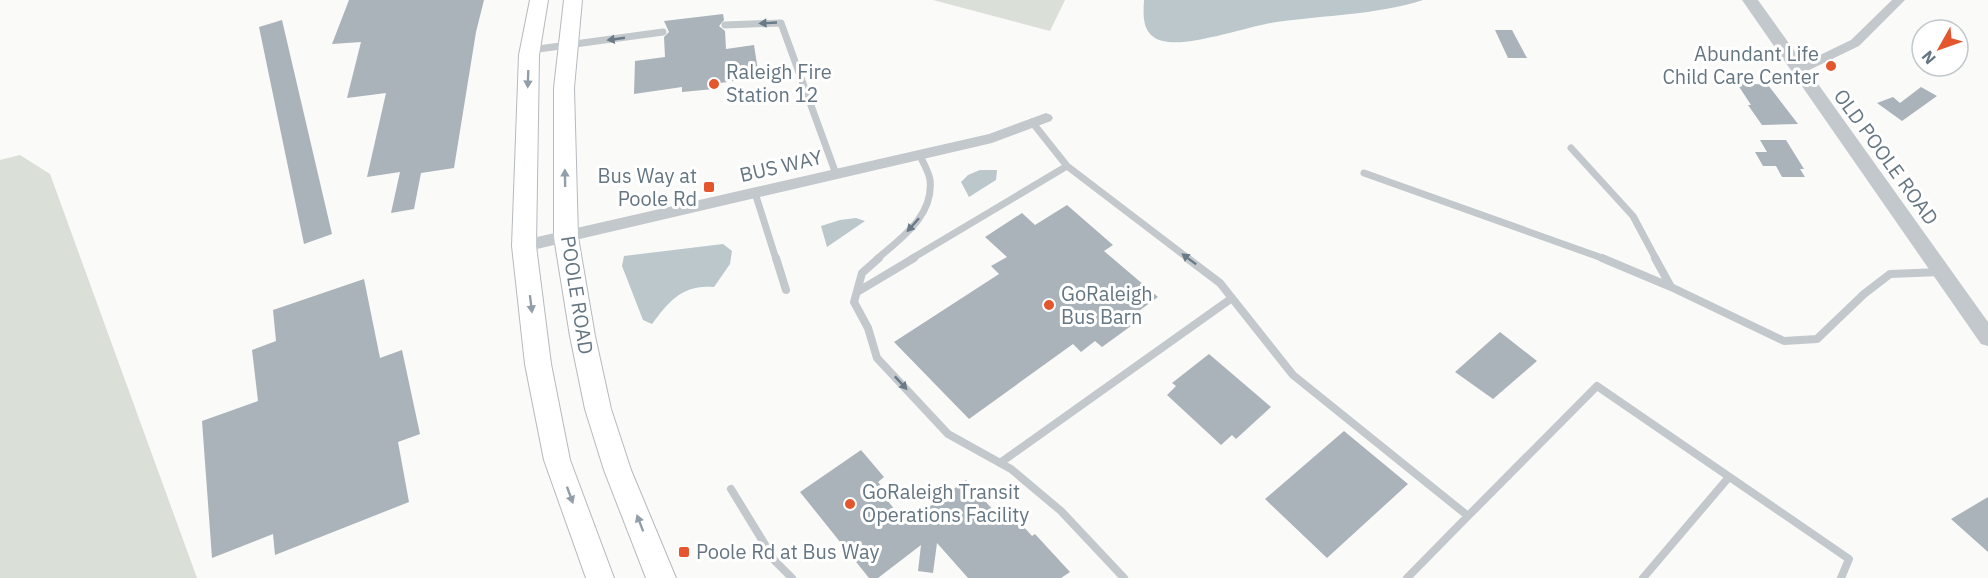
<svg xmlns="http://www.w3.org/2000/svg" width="1988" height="578" font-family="'IBM Plex Sans',sans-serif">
<rect width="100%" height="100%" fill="#fafaf8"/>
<path fill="#dadfd7" d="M933 0H1065L1050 31Z
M20 155 50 174 197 578H0V160Z"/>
<path fill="#bbc7cb" d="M1144 0H1423C1376 15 1325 15 1277 22 1248 26 1188 48 1163 41 1142 36 1143 17 1144 0Z
M980 170H997L996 180 969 197 961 182 968 175Z
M856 218 865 221 827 247 821 226 840 220Z
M723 244 732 251 730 264 714 287C683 284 669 301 652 324L643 320 622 266 624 256Z"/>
<path fill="#aab3b9" d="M349 0H484L476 32 454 168 421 173 414 209 391 213 400 172 367 177 386 93 347 98 361 42 332 44Z
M723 14 724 20 719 26 725 31 726 49 754 45 759 77 714 84V89L682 92V87L634 94 635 61 665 57 664 37 669 32 664 21Z
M282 20 332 234 304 244 259 27Z
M1495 30H1512L1527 58H1508Z
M1742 83 1768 85 1798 124 1762 125 1748 105H1751L1738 85Z
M1921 87 1937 96 1902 121 1877 103 1893 97 1900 103Z
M1760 140H1786L1804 169H1800L1805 177H1782L1776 166H1763L1755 152H1767Z
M1067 205 1113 245 1104 251 1158 297 1136 313 1142 318 1102 347 1095 341 1081 352 1073 344 969 419 894 342 999 274 991 266 1007 257 985 237 1022 213 1035 225Z
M364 279 380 358 402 350 420 434 398 442 409 502 275 555 273 534 212 558 202 421 258 401 252 350 276 341 273 310Z
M1500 332 1537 361 1493 399 1455 372Z
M1209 354 1271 407 1236 439 1232 435 1221 445 1167 395 1176 386 1172 383Z
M1344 431 1408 484 1327 558 1265 499Z
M861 450 884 477 878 482 884 489 880 491 906 524 966 480 1005 523 1014 516 1032 536 1035 534 1070 572 1061 578H968L937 543 933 573 918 571 921 545 878 578H869L800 492Z
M1988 497V552L1951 519Z"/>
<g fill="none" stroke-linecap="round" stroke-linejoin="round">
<defs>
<path id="primary" d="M530 0H548L539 55 536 246 551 364 570 460 614 578H586L544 460 525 364 512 246 519 55Z
M564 0H582L574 88 578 237 595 336 611 409 631 470 676 578H646L604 470 585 409 570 336 554 237V88Z"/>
</defs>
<use href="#primary" stroke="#b5babe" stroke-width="2"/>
<path stroke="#c3c8cc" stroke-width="7" d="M725 25 781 23 836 174
M531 50 663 32
M1032 122 1067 166 1189 259
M1571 148 1633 216 1656 259
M1364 173 1605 259
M755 193 776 259
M877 259C901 238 934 216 930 180 929 172 923 162 919 154
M911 259 1067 166"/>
<path stroke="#c3c8cc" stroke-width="8" d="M776 258 786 290
M879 258 862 273 854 302 868 328 877 358 948 434 1011 469 1061 511 1124 578
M1187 258 1220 283 1293 375 1468 516 1597 386 1849 559 1841 578
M1602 258 1671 287
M1655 258 1671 287 1784 341 1817 339 1864 294 1890 274 1940 272
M857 292 914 258
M1000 463 1232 298
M731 489 775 561 792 578
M1407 578 1468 516
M1643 578 1729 477"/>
<path fill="#c3c8cc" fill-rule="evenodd" d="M1892 0H1905L1859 46 1801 74H1793V68L1851 40Z
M1046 113 1051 115 1053 118 1051 121 992 143 524 252 517 246 524 240 989 134Z"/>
<path fill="#c3c8cc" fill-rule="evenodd" d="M1742 0H1758L1988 322V346L1981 344Z"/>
<use href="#primary" fill="#fff" fill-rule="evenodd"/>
</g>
<defs><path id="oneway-solid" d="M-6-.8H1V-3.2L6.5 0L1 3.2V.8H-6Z" transform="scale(1.5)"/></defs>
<g fill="#6a7a87">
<use href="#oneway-solid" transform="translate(768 23) rotate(177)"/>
<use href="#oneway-solid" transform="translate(616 39) rotate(172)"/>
<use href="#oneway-solid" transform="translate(913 225) rotate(132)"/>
<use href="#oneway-solid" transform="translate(1189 259) rotate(-143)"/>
<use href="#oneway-solid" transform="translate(901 383) rotate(47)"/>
</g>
<g fill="#939fa8">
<use href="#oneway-solid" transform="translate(528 79) rotate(92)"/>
<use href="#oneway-solid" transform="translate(565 178) rotate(-91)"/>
<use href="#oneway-solid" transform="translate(531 304) rotate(83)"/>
<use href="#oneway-solid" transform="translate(570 495) rotate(70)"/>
<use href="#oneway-solid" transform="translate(640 523) rotate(-111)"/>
</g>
<g fill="#e4572e" stroke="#fff" stroke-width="2">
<circle cx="1831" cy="66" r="6"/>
<circle cx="714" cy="84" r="6"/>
<rect x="703" y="181" width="12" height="12" rx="3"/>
<circle cx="1049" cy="305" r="6"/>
<circle cx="850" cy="504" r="6"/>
<rect x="678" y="546" width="12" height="12" rx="3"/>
</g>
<g text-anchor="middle" stroke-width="6" stroke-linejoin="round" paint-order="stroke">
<g font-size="20" fill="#657683" stroke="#fff" text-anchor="start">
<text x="1819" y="61" text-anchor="end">Abundant Life<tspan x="1819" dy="23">Child Care Center</tspan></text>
<text x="726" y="79">Raleigh Fire<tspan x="726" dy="23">Station 12</tspan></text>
<text x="697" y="183" text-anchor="end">Bus Way at<tspan x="697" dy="23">Poole Rd</tspan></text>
<text x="1061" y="301">GoRaleigh<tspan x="1061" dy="23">Bus Barn</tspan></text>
<text x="862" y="499">GoRaleigh Transit<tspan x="862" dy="23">Operations Facility</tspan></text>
<text x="696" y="559">Poole Rd at Bus Way</text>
</g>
<g font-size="20" fill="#657683" stroke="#fff">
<text transform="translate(1886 157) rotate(54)" y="7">OLD POOLE ROAD</text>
<text transform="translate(781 166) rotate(-13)" y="7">BUS WAY</text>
<text transform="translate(577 295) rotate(81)" y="7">POOLE ROAD</text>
</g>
</g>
<g transform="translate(1940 48) rotate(230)"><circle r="28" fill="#ffffff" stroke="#c1c8cd" stroke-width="1.5"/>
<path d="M0-4.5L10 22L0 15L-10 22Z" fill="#e4572e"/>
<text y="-9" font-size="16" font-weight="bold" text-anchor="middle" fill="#657683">N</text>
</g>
</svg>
